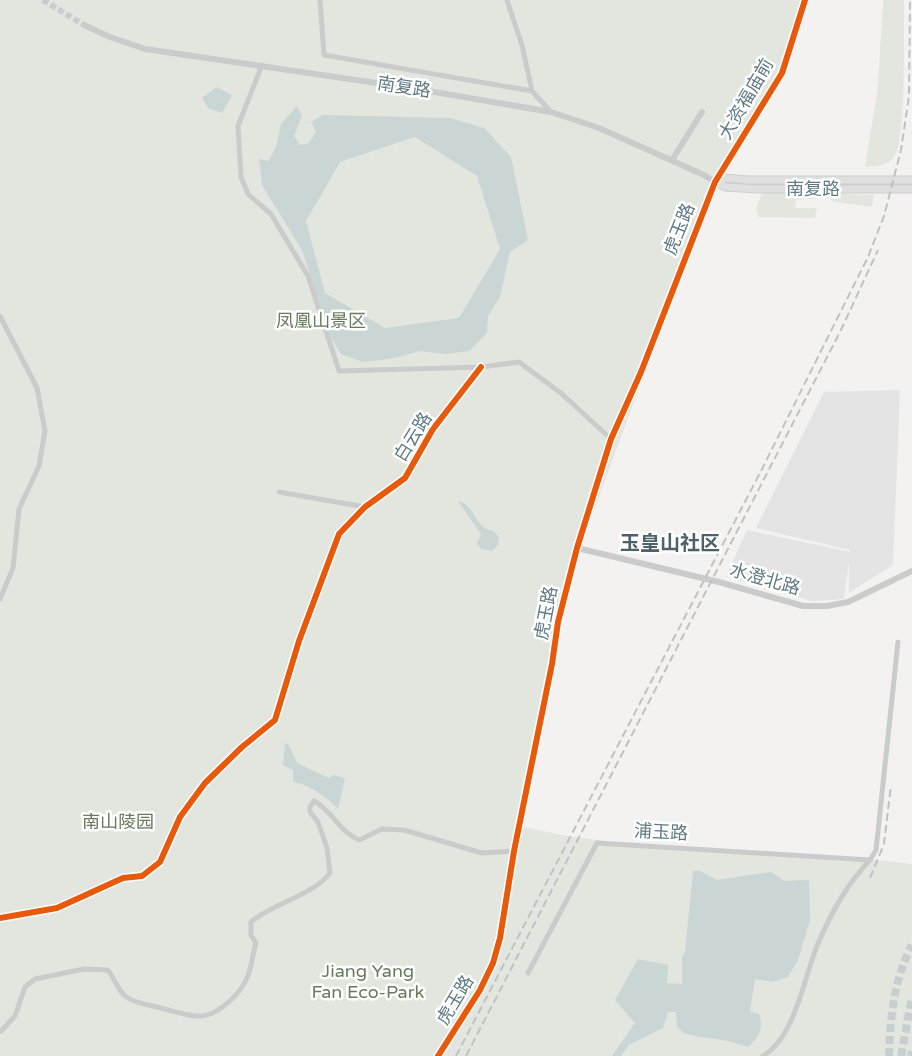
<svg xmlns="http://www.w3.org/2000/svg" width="912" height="1056" font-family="'Varela Round','Noto Sans SC',sans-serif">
<rect width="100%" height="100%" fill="#f3f2f0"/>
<path fill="#e3e4e3" d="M900 390 893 565 849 593V560L844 599 812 601 726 577 747 530 850 552V550L756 528 824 392Z"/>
<path fill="#e3e6de" d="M0 0H808L788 64 723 169 707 204 573 567 516 825C644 857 781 847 912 864V1056H0Z
M883 0H904C903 28 907 135 895 155 889 166 876 166 865 167L878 86Z
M763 191 874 195 872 207 835 202 828 198 796 200 795 208H817L815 218 758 217 756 208Z"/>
<path fill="#cad5d5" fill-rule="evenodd" d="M217 87 232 95 222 113 208 108 202 98Z
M297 106 302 116 294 136 300 145 309 143 316 132 311 122 323 115 450 118 484 128 511 157 528 240 510 252 500 297 488 316 487 333 469 351 446 354 420 351 395 358 363 362 341 354 330 336 302 250 262 185 259 159 269 161 276 147 281 124ZM415 137 477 176 500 249 459 318 385 328 325 293 306 221 340 162Z
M458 501C475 504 475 529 493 531L499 537 498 545 492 551 481 549 477 543 481 534Z
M285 743 288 744 297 763 329 778 333 775 345 778 338 809C331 800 305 782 293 782V770L283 765Z
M693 871H700L717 880 771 872 784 881 809 880 810 920 798 960 788 977 772 982 755 979 750 1011 759 1014C764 1029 759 1037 748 1047L728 1041 695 1036 684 1033 677 1027 676 1012H668L663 1028 629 1045 621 1056H612L635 1023 615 1000 638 959 668 965 667 983 682 984V957L685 952Z"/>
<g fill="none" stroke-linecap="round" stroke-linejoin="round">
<path stroke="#c7cecf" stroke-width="6" stroke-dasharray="6 3" stroke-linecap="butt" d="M43 0 84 25"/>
<path stroke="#c7cecf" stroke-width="8" stroke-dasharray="8 4" stroke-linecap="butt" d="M889 1056C890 1018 894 979 912 945
M901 1056 912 997
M911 1056 912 1051"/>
<defs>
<path id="secondary" d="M715 182 725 187 758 189H912
M715 182 725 178 748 180H912"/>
</defs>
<use href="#secondary" stroke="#cccfcf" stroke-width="9"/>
<path stroke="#cacccc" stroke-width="5" d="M320 0 324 55 532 91
M507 0 522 45 532 91 551 112
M262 65 238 126 241 177 248 194 271 214 308 276 339 371 481 367 519 362 562 394 611 439
M0 316 37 388 45 431 39 466 19 509 13 568 0 599
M279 492 365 507
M0 918 57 908 123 878 142 876 160 862 180 817 205 783 242 747 275 720 299 641 339 534 365 507 405 478 433 429 481 367
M528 973 597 843 870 860 876 850 898 642
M1 1031 15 1016 25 987 35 979 84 969 108 970C115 979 118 992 128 998 137 1004 150 1005 161 1008 173 1011 190 1017 202 1016 219 1014 239 995 246 980 252 969 252 955 256 943L251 935V922C274 902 311 897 330 873L327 848 318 822 310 812V807L314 801C332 810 339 832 359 840L382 829 404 830 482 853 514 851
M763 1056C796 1037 804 975 819 941 833 910 847 884 870 860"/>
<path stroke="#cacccc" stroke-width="6" d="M84 25 110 37 145 49 417 89 551 112 599 128 704 175 715 182
M672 160 702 112
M577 548 719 582 803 606H827L848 602 912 571
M438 1056 480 990 493 963 500 938 514 851 552 664 558 622 577 548 611 439 641 372 715 182 782 73 805 0"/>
<use href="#secondary" stroke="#dfdfe0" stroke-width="7"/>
<path stroke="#bfc2c2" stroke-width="2" stroke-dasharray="8 4" stroke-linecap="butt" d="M870 878 884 844 891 785
M456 1056 761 471 868 257 884 216 901 150 909 96 910 0
M466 1056 840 332 878 250"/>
<defs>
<path id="cycleway" d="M0 918 57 908 123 878 142 876 160 862 180 817 205 783 242 747 275 720 299 641 339 534 365 507 405 478 433 429 481 367
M438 1056 480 990 493 963 500 938 514 851 552 664 558 622 577 548 611 439 641 372 715 182 782 73 805 0"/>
</defs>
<use href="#cycleway" stroke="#fff" stroke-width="9"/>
<use href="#cycleway" stroke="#e8590c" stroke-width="6"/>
</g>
<g text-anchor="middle" stroke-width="5" stroke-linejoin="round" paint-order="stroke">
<g font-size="18" fill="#607a83" stroke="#fff">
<text transform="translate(404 87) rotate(9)" y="6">南复路</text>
<text transform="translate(746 99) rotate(-60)" y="6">大资福庙前</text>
<text x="813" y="195">南复路</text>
<text transform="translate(679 229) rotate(-68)" y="6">虎玉路</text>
<text transform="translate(413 437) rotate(-58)" y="6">白云路</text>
<text transform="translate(765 579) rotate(16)" y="6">水澄北路</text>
<text transform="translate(546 613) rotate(-79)" y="6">虎玉路</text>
<text transform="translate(661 832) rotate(3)" y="6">浦玉路</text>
<text transform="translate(455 1000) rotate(-59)" y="6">虎玉路</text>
</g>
<g font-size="18" fill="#697a5f" stroke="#fff">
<text x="321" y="327">凤凰山景区</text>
<text x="118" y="828">南山陵园</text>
<text x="368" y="977">Jiang Yang<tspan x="368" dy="21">Fan Eco-Park</tspan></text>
</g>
<g font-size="20" font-weight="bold" fill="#4e6168" stroke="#fff">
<text x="670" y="550">玉皇山社区</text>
</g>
</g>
</svg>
